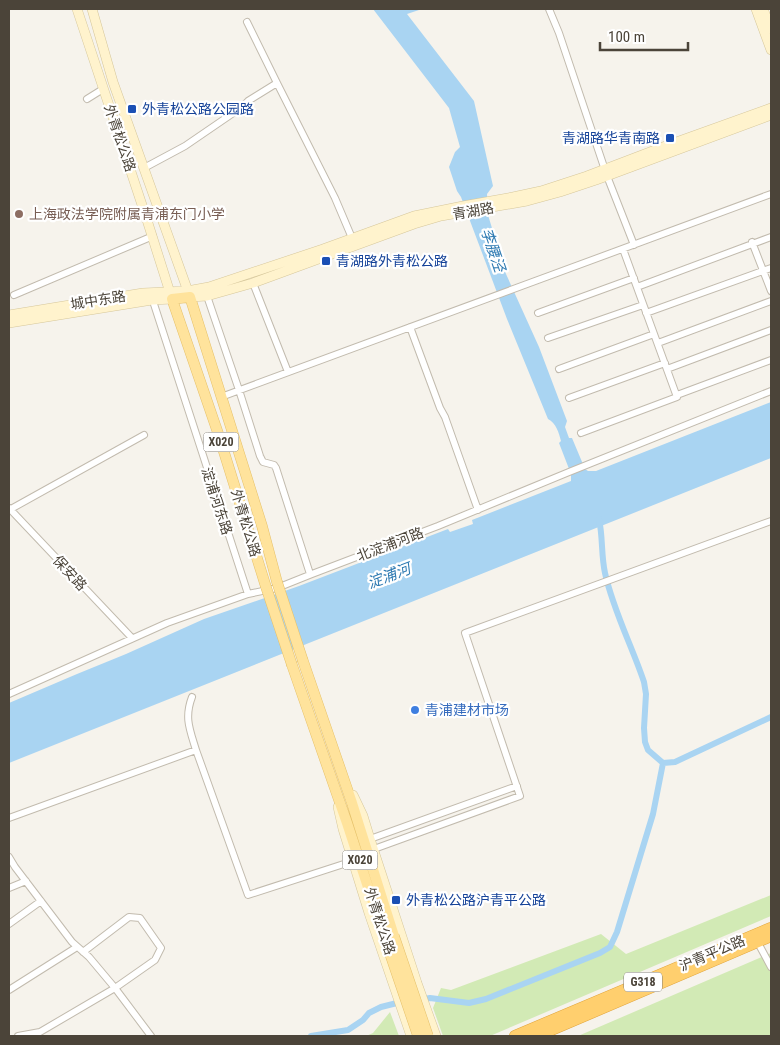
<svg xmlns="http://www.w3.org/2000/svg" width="780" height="1045" font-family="'Roboto Condensed','Noto Sans SC',sans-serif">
<rect width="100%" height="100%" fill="#f6f3ec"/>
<path fill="#d2eab5" d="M771 895V916L490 1036H443L433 1008 441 988 451 990 601 934 626 954Z
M771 953V1036H578Z
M390 1012 399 1036H366L373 1033Z"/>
<path fill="#a9d4f2" d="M373 9H422L407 14 474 101 493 186 487 194 488 215 506 274 539 347 567 421 565 427 569 438H572L585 469 588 471H596L771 402V458L9 763V703L77 674 126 654 204 619 299 586 448 529 450 532 473 524 472 520 571 481V474L559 443 561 441C559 433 556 423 548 419L507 319 461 197 457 191 449 167 455 152 460 147 449 108Z"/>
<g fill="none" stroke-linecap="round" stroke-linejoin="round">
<path stroke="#a9d4f2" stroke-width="6" d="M599 519C603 537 601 555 605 573 613 610 632 646 644 682L646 694 644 728 645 742 648 750 663 763 675 762 771 717
M419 1000 430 998 469 1003 486 999 600 953 610 947 617 932 653 814 663 763
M311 1036 348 1030 363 1020 369 1013 381 1007 401 1002"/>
<defs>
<path id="street" d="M549 9 559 33 607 176 634 245
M247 22 277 83 335 198 352 238
M87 99 103 89
M144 168 185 146 242 107 248 101 277 83
M752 242 771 291
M253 283 288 372
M637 287 771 237
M14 295 153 236
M207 296 239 390 260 456 263 462 274 465 276 468 310 574
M152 298 248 594
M538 313 634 278
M646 313 771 268
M410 327 440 408 445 417 478 510
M548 338 643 305
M658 343 771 301
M559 369 654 334
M667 369 771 330
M677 395 771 360
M221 397 771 194
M569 398 665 363
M581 433 677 397 623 249
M9 508 132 638
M9 510 144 435
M9 694 167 623 248 594 277 588 312 574 438 526 569 472 771 391
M192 697C184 718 190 730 196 750
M9 818 196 750 248 895 353 861
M370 839 517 786
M374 849 520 796 465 633 771 521
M9 857 15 867 72 942 89 957 115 988 151 1036
M9 888 26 881
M9 924 41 901
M757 941 771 967
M9 990 77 947
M18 1036 40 1032 115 988 155 960 161 948 140 918 129 917 83 952"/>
<path id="secondary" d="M92 9 113 82 190 297 207 296 253 283 414 224 441 216 527 201 560 192 596 180 771 115
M756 9 771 50
M763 9 771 29
M9 315 143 293 187 291 209 287 323 249 414 216 463 206 513 197 541 191 587 176 671 144 771 108
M9 323 152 300 172 299 147 220 77 9
M353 795 363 816 370 839 417 983 436 1036
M338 807 343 829 369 913 411 1036"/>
<path id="primary" d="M266 587 219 436 172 299 190 297 262 526 277 582
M303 661 352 803 394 936
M292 665 347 823 385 939"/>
<path id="highway" d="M515 1036 771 928
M537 1036 771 936"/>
</defs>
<use href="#street" stroke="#c2bbae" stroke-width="8"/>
<use href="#secondary" stroke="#d6c79b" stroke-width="10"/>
<use href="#primary" stroke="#e6c16a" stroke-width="11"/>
<use href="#highway" stroke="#e0a43c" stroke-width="12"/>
<use href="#street" stroke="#fff" stroke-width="6"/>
<use href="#secondary" stroke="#fff3cd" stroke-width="9"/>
<use href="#primary" stroke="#ffe39c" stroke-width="10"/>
<use href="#highway" stroke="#ffcf6e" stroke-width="11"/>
<defs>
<path id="primary-bridge" d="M277 582 303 661
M266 587 292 665
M394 936 428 1036
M385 939 418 1036"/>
</defs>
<use href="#primary-bridge" stroke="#e6c16a" stroke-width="11" stroke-linecap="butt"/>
<use href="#primary-bridge" stroke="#ffe39c" stroke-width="10"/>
</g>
<g fill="#1a4fb4" stroke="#fff" stroke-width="2">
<rect x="127" y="104" width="10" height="10" rx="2.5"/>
<rect x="665" y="133" width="10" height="10" rx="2.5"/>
<rect x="321" y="256" width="10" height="10" rx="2.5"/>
<rect x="391" y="895" width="10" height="10" rx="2.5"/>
</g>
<circle fill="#8d6e63" stroke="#fff" stroke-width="2" cx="19" cy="214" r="5"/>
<circle fill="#3f7fe0" stroke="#fff" stroke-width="2" cx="415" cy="710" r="5"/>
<g text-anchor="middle" stroke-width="4.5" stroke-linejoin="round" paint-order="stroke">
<g fill="#fff" stroke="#817c74" stroke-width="1">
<rect x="203.5" y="432.5" width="35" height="19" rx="4"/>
<rect x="342.5" y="850.5" width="35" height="19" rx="4"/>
<rect x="624" y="972.5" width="38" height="19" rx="4"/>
</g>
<g font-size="12" font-weight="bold" fill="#4b4439">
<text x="221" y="446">X020</text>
<text x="360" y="864">X020</text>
<text x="643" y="986">G318</text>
</g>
<g font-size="14" fill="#164399" stroke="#fff" text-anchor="start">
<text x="142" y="114">外青松公路公园路</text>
<text x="660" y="143" text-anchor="end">青湖路华青南路</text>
<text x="336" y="266">青湖路外青松公路</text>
<text x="406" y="905">外青松公路沪青平公路</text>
</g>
<g font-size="14" fill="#4b4439" stroke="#fff">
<text transform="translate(120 138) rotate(71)" y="5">外青松公路</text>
<text transform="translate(473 211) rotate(-10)" y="5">青湖路</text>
<text transform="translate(98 300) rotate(-9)" y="5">城中东路</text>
<text transform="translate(217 501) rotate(72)" y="5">淀浦河东路</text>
<text transform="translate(246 523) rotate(73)" y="5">外青松公路</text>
<text transform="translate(390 544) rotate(-21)" y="5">北淀浦河路</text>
<text transform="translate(70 573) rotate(47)" y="5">保安路</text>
<text transform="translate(380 921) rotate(72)" y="5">外青松公路</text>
<text transform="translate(712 953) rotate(-23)" y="5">沪青平公路</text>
</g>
<g font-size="14" fill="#785e54" stroke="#fff" text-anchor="start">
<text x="29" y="219">上海政法学院附属青浦东门小学</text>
</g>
<g font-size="14" fill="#366cbe" stroke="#fff" text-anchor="start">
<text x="425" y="715">青浦建材市场</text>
</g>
<g font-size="15" font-style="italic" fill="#2e7ab2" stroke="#fff">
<text transform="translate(493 250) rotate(71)" y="5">李腰泾</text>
<text transform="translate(389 576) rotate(-21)" y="5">淀浦河</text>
</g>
</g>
<rect width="780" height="1045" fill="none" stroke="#4b4439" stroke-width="20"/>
<path d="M600 42v8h88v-8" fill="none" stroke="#4b4439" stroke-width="2.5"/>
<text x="608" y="42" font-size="15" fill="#4b4439" stroke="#ffffff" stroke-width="4" paint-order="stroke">100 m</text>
</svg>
